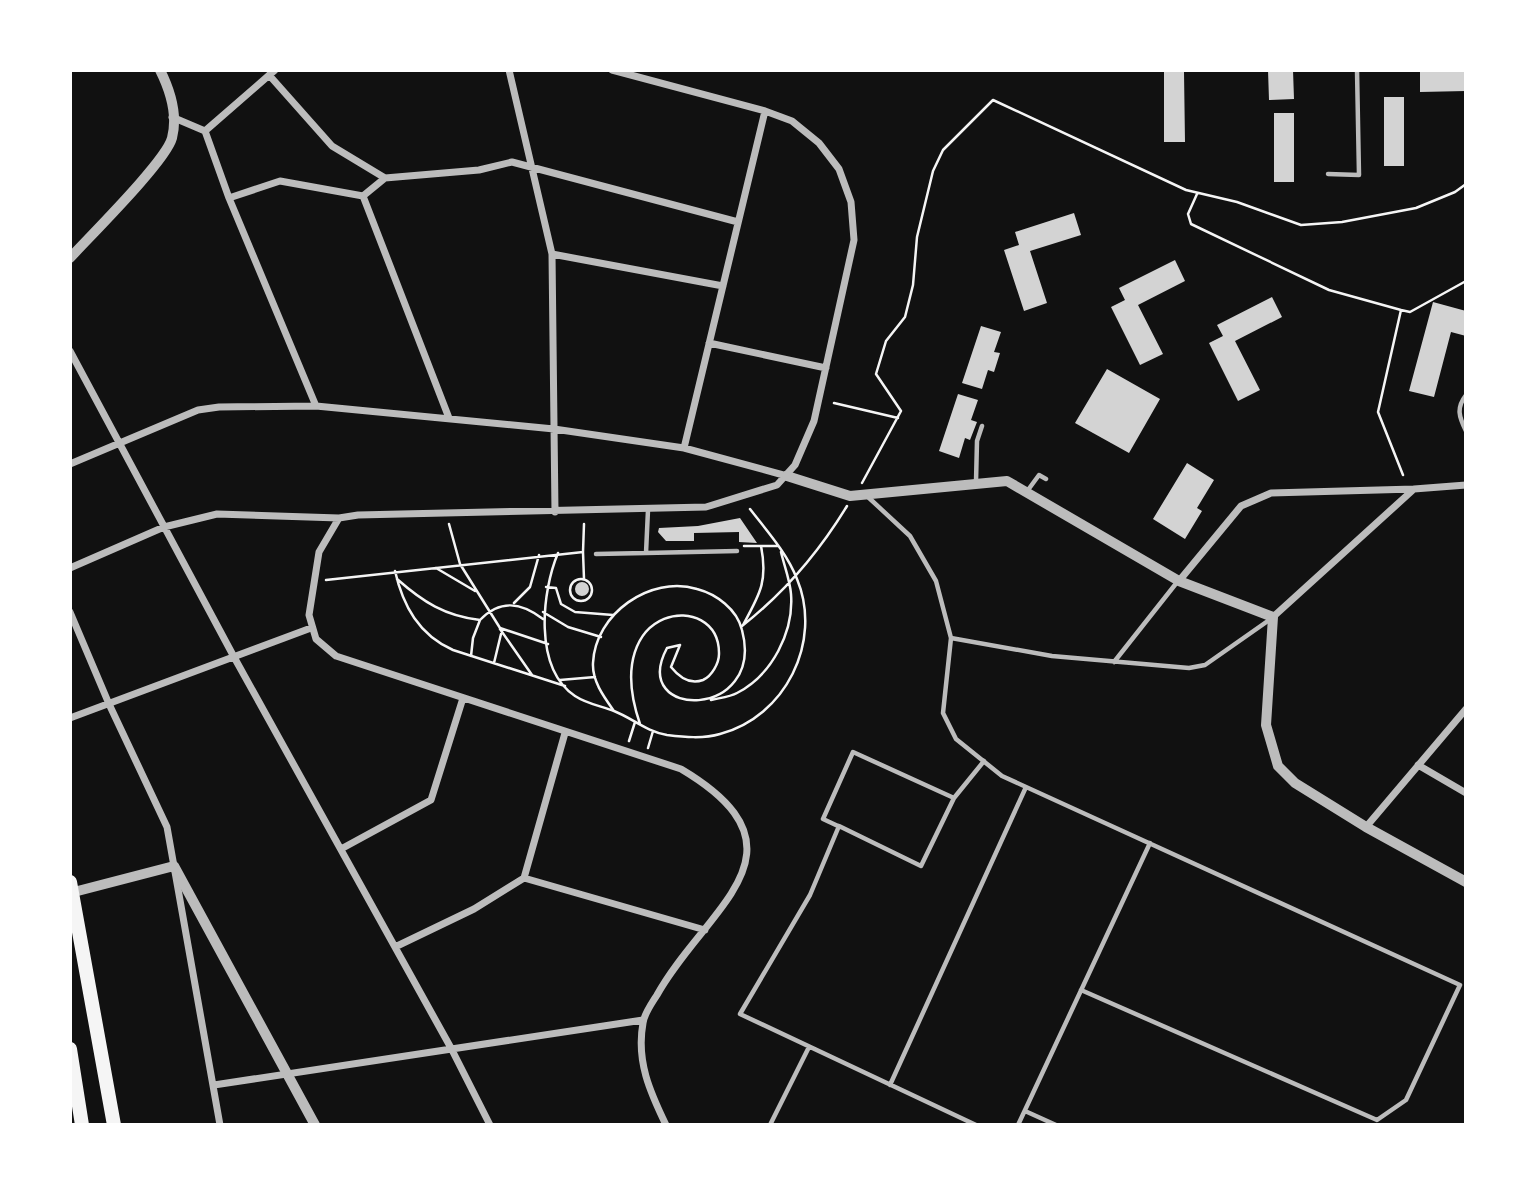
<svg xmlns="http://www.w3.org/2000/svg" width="1536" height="1195" font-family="'Fira Sans',sans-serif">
<rect width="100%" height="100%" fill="#111"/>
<path fill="#d3d3d3" d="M1268 70H1293L1294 99 1269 100Z
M1420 70H1466V91L1420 92Z
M1164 72H1184L1185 142H1164Z
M1384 97H1404V166H1384Z
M1274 113H1294V182H1274Z
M1074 213 1081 235 1030 251 1047 303 1024 311 1004 250 1019 245 1015 232Z
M1175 260 1185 281 1138 305 1163 354 1140 365 1111 307 1125 300 1119 288Z
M1272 297 1282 317 1235 341 1260 390 1238 401 1209 343 1223 336 1217 325Z
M1433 302 1466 311V336L1451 332 1434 397 1409 391Z
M981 326 1001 332 994 352 1000 353 994 372 988 370 982 389 962 383Z
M1107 369 1160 399 1129 453 1075 423Z
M958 394 978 400 971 420 977 422 970 440 965 438 959 458 939 451Z
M1187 463 1214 480 1197 508 1202 511 1185 539 1153 519Z
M740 518 757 543 739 542V532L694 533V541H666L658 532 659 528 698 526Z
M575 589a7 7 0 1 1 14 0a7 7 0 1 1-14 0Z"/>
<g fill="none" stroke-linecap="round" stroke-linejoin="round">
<path stroke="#f5f5f5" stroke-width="2.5" d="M1197 194 1188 214 1191 224 1329 290 1401 310 1378 412 1403 475
M1401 310 1410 312 1466 281
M834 403 898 418
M862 483 901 411 876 374 886 341 905 317 913 285 917 237 933 171 943 150 993 100 1186 190 1237 202 1301 225 1342 222 1416 208 1455 192 1466 184
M449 524 460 564 500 628 548 644
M744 546H778
M583 552 584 579
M558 553C542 591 533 668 575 696 587 704 601 706 614 711 632 718 647 732 667 735 684 737 703 739 720 734 785 717 823 642 797 579 787 553 767 531 750 509
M436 568 475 591
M395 571C403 606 419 635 453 650L565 686
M397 579C423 602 445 616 480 620 500 599 521 602 543 619
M570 590a11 11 0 1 1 22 0a11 11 0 1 1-22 0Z
M326 580 583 552 584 524
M546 587 556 588 561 604 575 612 613 615
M514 603 530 587 539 555
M543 612 568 627 601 637
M743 625C760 594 768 581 761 546
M742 626C784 593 819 552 847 506
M500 629 532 675
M471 656 473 638 480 620
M494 663 501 634
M560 680 595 677
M711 700C719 698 730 697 737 693 772 675 794 632 791 594 790 580 784 565 781 552
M614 711C604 697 592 681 593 663 595 614 650 575 697 589 716 594 737 609 742 630 766 720 628 721 667 648L680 645
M640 724C598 602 720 589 719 654 719 663 712 676 703 680 690 685 679 677 671 667L680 645
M629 741 635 722
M648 748 653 731"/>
<path stroke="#bcbcbc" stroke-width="4.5" d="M1328 174 1359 175 1357 70
M1466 395C1456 408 1459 417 1466 431
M976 482 977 441 982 426
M1028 490 1039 475 1046 479
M868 497 910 536 936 581 951 638 943 713 956 739 1002 776 1460 985 1406 1100 1377 1120 1081 990
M646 553 737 551
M596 554 646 553 648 510
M951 638 1052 656 1189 668 1205 665 1272 618
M1114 662 1178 581
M838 826 823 819 853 752 954 798
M890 1085 1026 787
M1025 1111 1056 1125
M770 1125 809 1047
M976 1125 740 1014 810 895 839 826 921 866 954 798 984 761
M1018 1125 1150 843"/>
<path stroke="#bcbcbc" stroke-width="7" d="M509 70 552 254 555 512
M612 70 765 111 792 121 819 143 839 169 851 202 854 240 814 421 795 465 777 485 706 507 358 515 339 518 319 552 309 615 316 639 336 656 681 769C819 851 705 908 657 995 652 1003 644 1014 643 1023 636 1061 650 1092 666 1125
M269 75 332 146 385 178
M172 117 205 131 275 70
M205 131 229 198 316 406
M363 196 385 178 479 170 512 162 738 222
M363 196 449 418
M229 198 280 181 363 196
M552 254 723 286
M709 343 826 368
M70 351 234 657 451 1048 490 1125
M684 448 765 111
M70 464 198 410 219 407 316 406 554 429 684 448 787 476
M70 568 164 527 217 514 339 518
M1179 581 1241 506 1271 493 1414 489
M70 612 109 704 167 827 220 1125
M1273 617 1414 489 1466 485
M70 718 311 628
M1418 765 1466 793
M1366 827 1466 709
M341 849 431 800 463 698
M524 878 565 733
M395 947 474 909 524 878 705 930
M214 1085 643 1020"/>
<path stroke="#bcbcbc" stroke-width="10" d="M70 258C90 236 166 161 172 138 178 115 170 90 160 70
M787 476 850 496 1007 481 1179 581 1273 617 1266 725 1278 766 1295 783 1366 827 1466 882
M70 893 174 866 315 1125"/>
<path stroke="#f5f5f5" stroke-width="14" d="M70 882 114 1125
M70 1049 82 1125"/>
</g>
<rect width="1536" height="1195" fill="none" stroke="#ffffff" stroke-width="144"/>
</svg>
